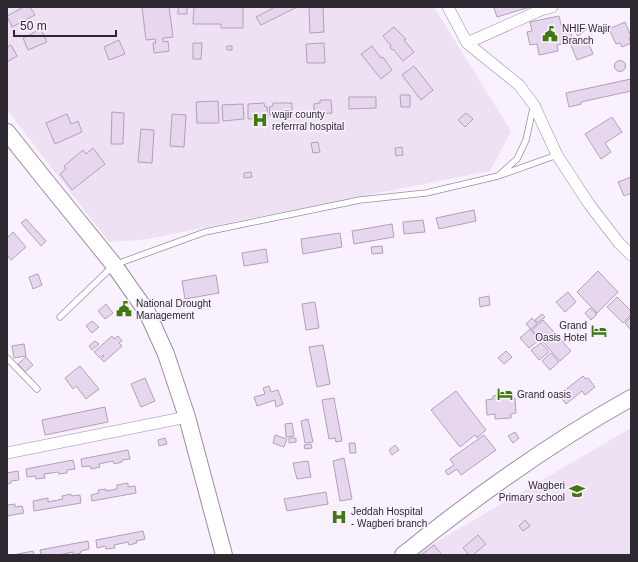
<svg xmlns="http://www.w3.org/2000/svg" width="638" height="562" font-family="Helvetica,sans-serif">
<rect width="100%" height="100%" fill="#faf1ff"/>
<path fill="#ede1f3" d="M7 7H434L511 131 490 171 142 240 109 242 7 110Z
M631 428V555H414Z"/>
<path fill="#e6d6ee" stroke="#b1a1b8" d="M24 7H30L35 15 12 27 7 16Z
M142 7H169L173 37 163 38V42L168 41 169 51 154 53 153 43H156L155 39 146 40Z
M178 7H187V14H178Z
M194 7H243V28H221V24H193Z
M275 7H297L261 25 256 17Z
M309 7H323L324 32 310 33Z
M497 7H530L497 17 494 8Z
M559 16 562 28 570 26 573 42 557 45 558 51 539 55 537 44 530 45 527 32 532 31 530 22Z
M625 22 631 36 629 38 631 43 622 47 620 43 616 44 609 29Z
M583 25 587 29 578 36 574 32Z
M394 27 406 39 404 40 414 52 403 61 393 49 392 50 390 47 391 46 383 36Z
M41 29 47 42 28 50 23 38Z
M587 39 593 54 577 60 571 45Z
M119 40 125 54 109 60 104 47Z
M193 43H202L201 59H193Z
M324 43 325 63H307L306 44Z
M11 45 17 56 7 62V47Z
M227 46H232V50H227Z
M372 46 381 58 383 57 392 70 381 79 361 54Z
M614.5 66a5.5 5.5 0 1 1 11 0a5.5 5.5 0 1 1-11 0Z
M414 66 433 90 421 100 402 75Z
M631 79V91L581 102V104L569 107 566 93Z
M400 95H410V107H401Z
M349 97H376V108L349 109Z
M320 100H331L332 113 314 114V104L320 103Z
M218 101 219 123H197L196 102Z
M264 103 265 107H267L268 118 248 119V104Z
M273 103H292V117L273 118V115H270L269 107 273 106Z
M243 104 244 119 223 121 222 105Z
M112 112 124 113 123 144H111Z
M466 113 473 119 465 127 458 120Z
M67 114 71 124 78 121 82 132 55 144 46 123Z
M172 114 186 115 184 147 170 146Z
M612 117 622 132 605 143 611 152 601 159 585 134Z
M141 129 154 130 152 163 138 162Z
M318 142 320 152 313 153 311 143Z
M402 147 403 155 396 156 395 148Z
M93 148 105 164 72 190 60 174 66 169 64 166 83 150 86 154Z
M251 172 252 177 244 178V173Z
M631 177V193L624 196 618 182Z
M474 210 476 221 439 229 436 218Z
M26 219 46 241 41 246 21 223Z
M423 220 425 232 404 234 403 222Z
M392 224 394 237 354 244 352 231Z
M13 232 26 247 11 260 7 255V238Z
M340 233 342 247 303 254 301 239Z
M382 246 383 253 372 254 371 247Z
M266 249 268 262 244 266 242 253Z
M598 271 618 292 597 313 577 292Z
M38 274 42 285 33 289 29 277Z
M216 275 219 293 185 299 182 281Z
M568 292 576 302 565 312 556 302Z
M489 296 490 305 480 307 479 298Z
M617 297 631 311V315L623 323 607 307Z
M315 302 319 328 306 330 302 304Z
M106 304 113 313 105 319 98 311Z
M590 308 597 314 591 320 585 313Z
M542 314 545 317 538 323 535 320Z
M631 317V330L625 323Z
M532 318 537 324 531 329 526 324Z
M543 320 571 351 560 361 532 330Z
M92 321 99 327 92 333 86 326Z
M530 329 539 340 529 348 520 338Z
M112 336 114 339 118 336 122 341 119 343 122 346 104 362 101 359 104 356 103 355 100 358 94 352Z
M95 341 99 344 92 350 89 346Z
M541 343 549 352 539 360 531 350Z
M24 344 26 356 14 358 12 346Z
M323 345 330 384 317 387 309 347Z
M506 351 512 357 504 364 498 358Z
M551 353 559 362 550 370 542 361Z
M26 357 33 365 25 372 18 364Z
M80 366 99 389 86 399 76 386 73 389 65 378Z
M583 376 586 379 588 378 595 387 585 395 582 391 566 404 559 395Z
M145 378 155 401 141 407 131 384Z
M269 386 271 392 278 390 283 404 276 407 275 400 257 406 254 397 265 394 263 388Z
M456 391 486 430 477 438 475 435 460 447 431 410Z
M509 394V399L515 398 516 413 511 414V418L495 419V414L487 415 486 400 493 399V396Z
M334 398 342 441 336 442 335 438 329 439 322 400Z
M105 407 108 422 45 435 42 420Z
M308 419 313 442 305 443 301 421Z
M292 423 294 436 286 437 285 424Z
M515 432 519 438 513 443 508 436Z
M275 435 287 439 284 447 273 443Z
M484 435 496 450 461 475 457 469 448 475 445 471 454 465 450 459Z
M165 438 167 444 159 446 158 440Z
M289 438H296V442L289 443Z
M349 443H355L356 453H350Z
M311 444 312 448 305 449 304 445Z
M395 445 399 450 392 455 389 450Z
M128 450 130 459 122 460V462L114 464 113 461 99 464 100 467 91 469 90 466 82 467 81 459Z
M344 458 352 499 340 501 333 461Z
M73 460 75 469 67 470V473L59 474 58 472 44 474 45 478 36 479 35 476 27 477 26 469Z
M308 461 311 477 297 479 293 463Z
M18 471 19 480 11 481V483L7 484V473Z
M128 483V487L135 486 136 493 92 501 91 495 99 493 98 490 106 489V491L117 489V485Z
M326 492 328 504 287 511 284 499Z
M71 494V496L80 495 81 503 34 511 33 501 48 498V502L63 499 62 496Z
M15 504V507L22 506 24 513 7 516V505Z
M525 520 530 526 523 531 519 526Z
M143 531 145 539 136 541 137 543 129 545 128 542 114 545 115 548 106 549 105 546 97 548 96 540Z
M478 535 486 544 473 555H469L463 548Z
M88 541 89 549 81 551V553L73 555V552L59 555H41L40 550Z
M434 545 442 555H421Z
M33 551 34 555H13Z"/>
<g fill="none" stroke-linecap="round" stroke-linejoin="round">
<defs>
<path id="lane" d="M501 175 557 155
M60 317 114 265 205 232 360 200 426 193 498 176 517 159 526 140 533 108
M7 358 37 389"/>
<path id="street" d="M448 7 467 43 519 85 534 105 557 155 589 204 619 243 631 255
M467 43 541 10 552 7
M7 453 187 417"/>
<path id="secondary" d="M7 132 42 176 114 265 147 312 166 354 187 417 224 555
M403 555C475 497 550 443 631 398"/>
</defs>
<use href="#lane" stroke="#9c8da3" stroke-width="7"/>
<use href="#street" stroke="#9c8da3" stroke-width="12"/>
<use href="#secondary" stroke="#9c8da3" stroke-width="18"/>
<use href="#lane" stroke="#fff" stroke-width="5.5"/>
<use href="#street" stroke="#fff" stroke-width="11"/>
<use href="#secondary" stroke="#fff" stroke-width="16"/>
</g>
<defs>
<symbol id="civic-bare" viewBox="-9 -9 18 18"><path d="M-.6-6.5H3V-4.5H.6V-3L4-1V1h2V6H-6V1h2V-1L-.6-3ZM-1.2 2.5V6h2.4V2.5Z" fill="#40790f" stroke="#faf1ff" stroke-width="2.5" paint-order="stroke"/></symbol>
<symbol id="hospital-bare" viewBox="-9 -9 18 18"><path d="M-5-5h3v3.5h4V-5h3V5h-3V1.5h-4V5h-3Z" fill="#40790f" stroke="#faf1ff" stroke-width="2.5" paint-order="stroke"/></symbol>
<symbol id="hotel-bare" viewBox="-9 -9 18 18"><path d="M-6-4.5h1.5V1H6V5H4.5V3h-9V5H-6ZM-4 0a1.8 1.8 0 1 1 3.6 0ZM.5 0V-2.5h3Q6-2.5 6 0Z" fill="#40790f" stroke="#faf1ff" stroke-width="2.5" paint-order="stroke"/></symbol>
<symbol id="school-bare" viewBox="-9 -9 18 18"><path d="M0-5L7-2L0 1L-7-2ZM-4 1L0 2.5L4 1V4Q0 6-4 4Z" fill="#40790f" stroke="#faf1ff" stroke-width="2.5" paint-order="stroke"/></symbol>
</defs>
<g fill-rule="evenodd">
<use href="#civic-bare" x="539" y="23" width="22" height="22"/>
<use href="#hospital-bare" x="249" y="109" width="22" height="22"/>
<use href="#civic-bare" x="113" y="298" width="22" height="22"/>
<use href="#hotel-bare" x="588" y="320" width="22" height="22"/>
<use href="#hotel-bare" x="494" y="383" width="22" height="22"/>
<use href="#school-bare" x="566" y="480" width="22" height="22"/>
<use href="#hospital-bare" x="328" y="506" width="22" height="22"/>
</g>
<g text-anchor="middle" stroke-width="3" stroke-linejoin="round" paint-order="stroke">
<g font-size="10" fill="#2e2830" stroke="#faf1ff" text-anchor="start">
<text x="562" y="32">NHIF Wajir<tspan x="562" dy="12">Branch</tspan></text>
<text x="272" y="118">wajir county<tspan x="272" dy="12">referrral hospital</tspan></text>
<text x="136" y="307">National Drought<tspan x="136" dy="12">Management</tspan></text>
<text x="587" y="329" text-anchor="end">Grand<tspan x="587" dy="12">Oasis Hotel</tspan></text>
<text x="517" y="398">Grand oasis</text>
<text x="565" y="489" text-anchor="end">Wagberi<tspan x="565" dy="12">Primary school</tspan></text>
<text x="351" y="515">Jeddah Hospital<tspan x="351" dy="12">- Wagberi branch</tspan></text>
</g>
</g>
<rect width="638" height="562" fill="none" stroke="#2e2830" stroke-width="16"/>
<path d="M14 30v6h102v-6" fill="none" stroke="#2e2830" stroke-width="2"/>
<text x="20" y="30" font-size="12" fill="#2e2830" stroke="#faf1ff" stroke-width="3" paint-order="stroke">50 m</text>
</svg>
